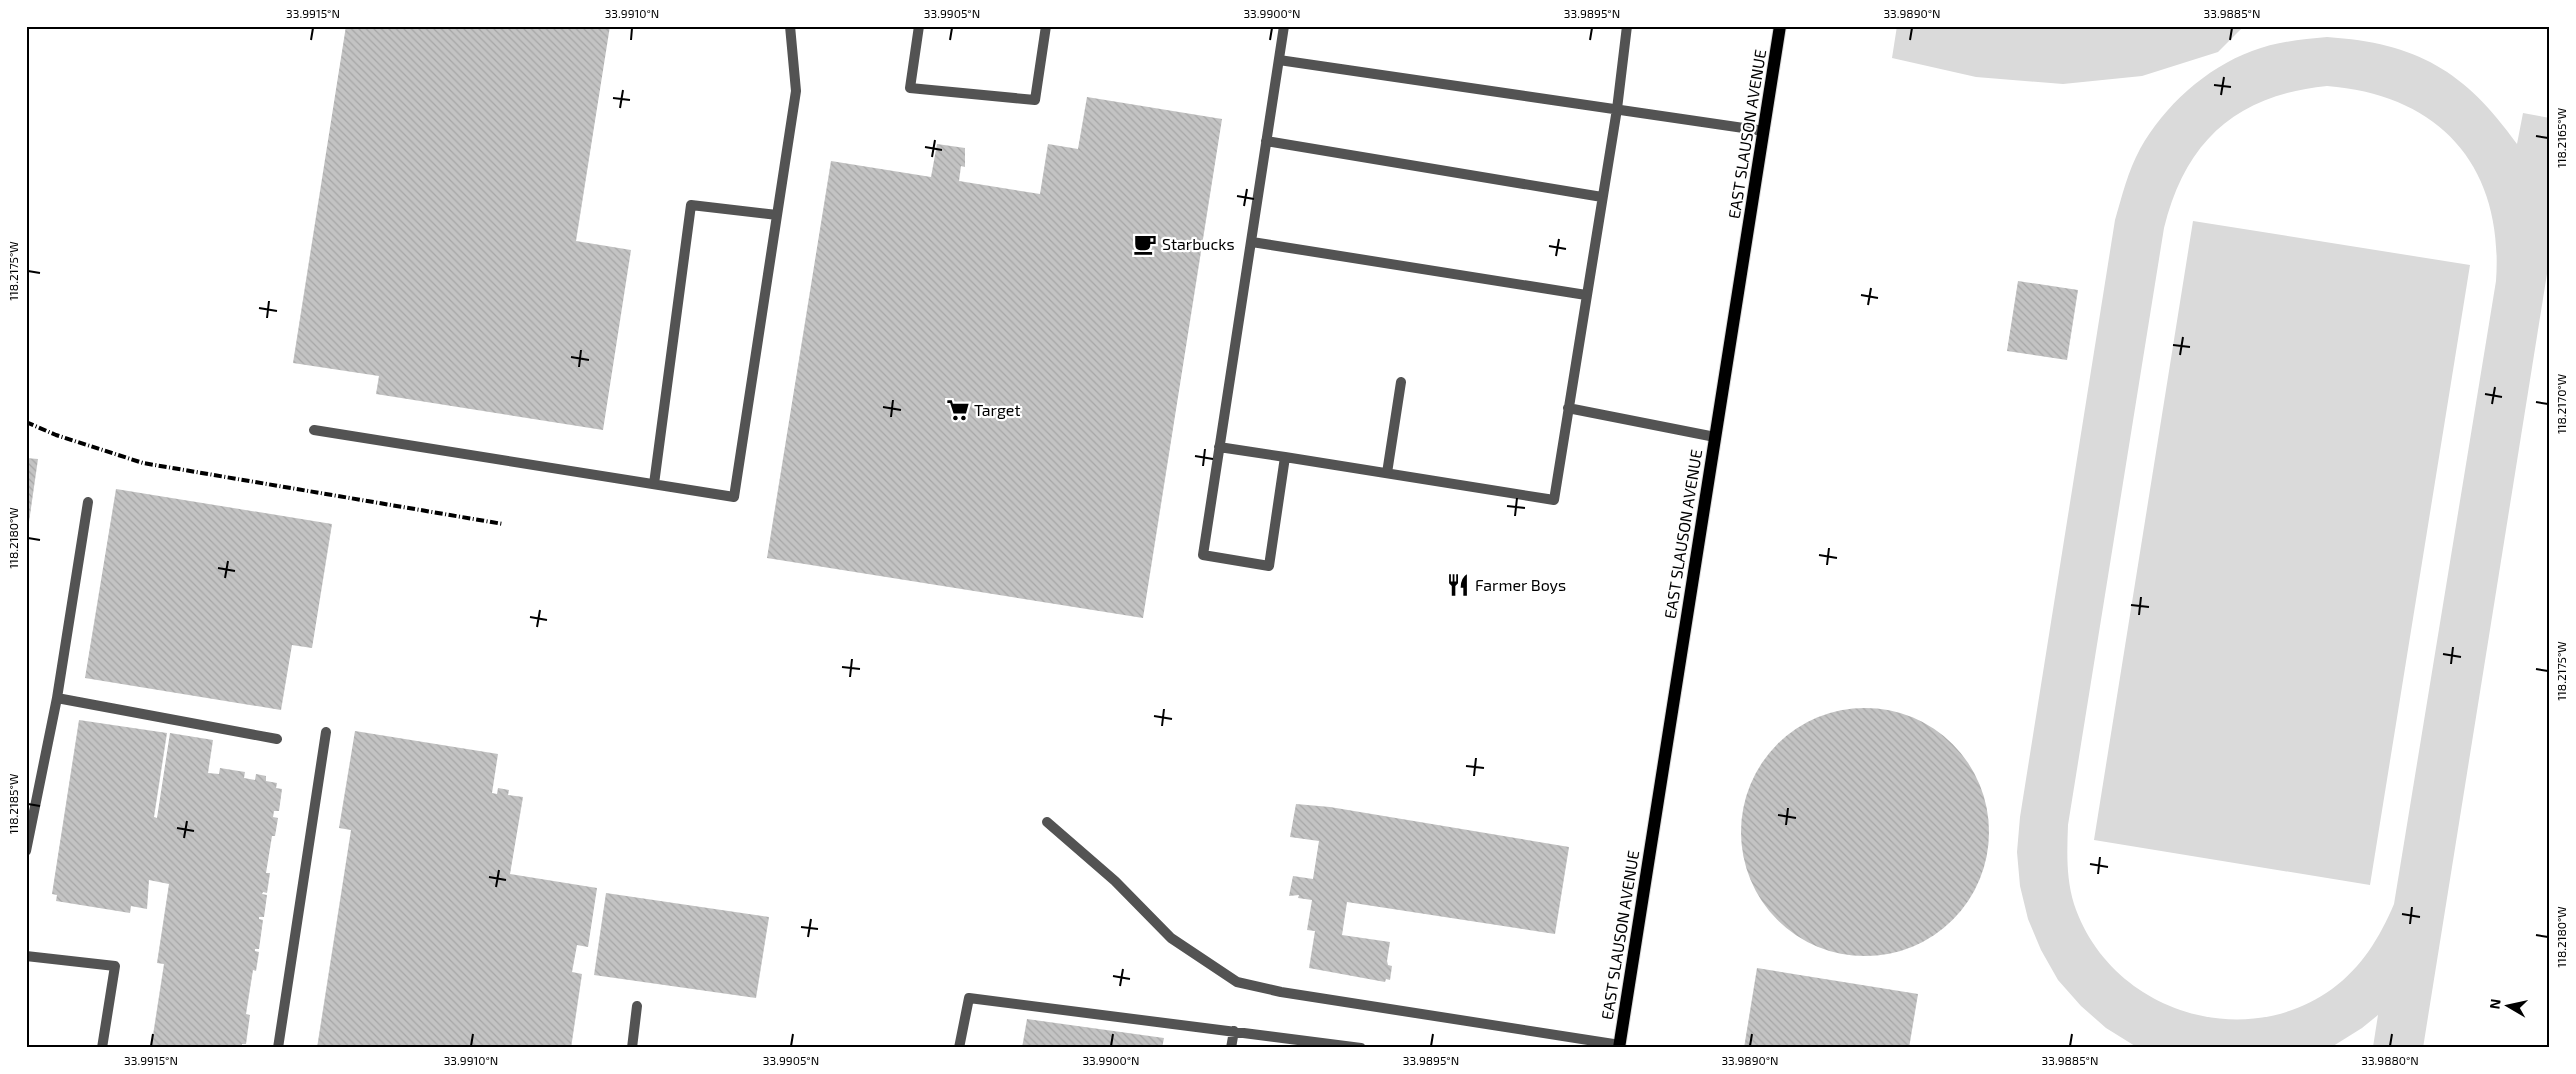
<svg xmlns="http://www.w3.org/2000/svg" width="2576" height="1074" font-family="'Exo 2',sans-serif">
<defs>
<pattern id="building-back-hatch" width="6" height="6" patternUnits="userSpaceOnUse" patternTransform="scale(1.25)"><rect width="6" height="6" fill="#c3c3c3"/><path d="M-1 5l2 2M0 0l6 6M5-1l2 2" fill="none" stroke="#a6a6a6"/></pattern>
</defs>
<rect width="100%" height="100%" fill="#fff"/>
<path fill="#dadada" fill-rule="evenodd" d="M1897 26H2244L2218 52 2142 76 2063 84 1976 77 1892 58Z
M2327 37C2417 43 2465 71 2517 144L2523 113 2550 118V255L2423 1048 2373 1047 2378 1015 2362 1028 2330 1048H2140L2135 1046 2106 1028 2081 1006 2058 980 2041 950 2028 919 2020 886 2017 852 2020 817 2115 220C2122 196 2128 171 2140 149 2164 106 2206 68 2252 51 2276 42 2302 39 2327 37ZM2327 86C2441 95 2504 167 2496 281L2394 904C2380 937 2362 967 2332 989 2242 1054 2109 1010 2074 904 2066 878 2067 852 2068 825L2164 228C2186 140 2237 95 2327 86Z
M2193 221 2470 265 2370 885 2094 840Z"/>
<path fill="url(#building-back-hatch)" d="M346 26H610L576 241 631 250 603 430 376 394 379 376 293 363Z
M1087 97 1222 119 1143 618 767 558 831 161 931 177 937 144 965 148V167L961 166 959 181 1040 194 1048 144 1078 149Z
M2018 281 2078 290 2067 360 2007 351Z
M26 458 38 459 27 536 26 535Z
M116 489 332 524 312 648 292 645 281 710 85 678Z
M1741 832a124 124 0 1 1 248 0a124 124 0 1 1-248 0Z
M79 720 167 733 154 817 157 818 170 733 213 740 208 773 219 774 220 768 245 772 244 778 255 780 256 774 266 776V781L277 783 276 788 282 789 279 811H274L273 817 278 818 275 836H272L266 873H270L267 893 263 892 262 894 267 895 264 917H259V919L263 920 259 949H255V951L259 952 256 971 253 970 246 1014 250 1015 246 1044H242L241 1048H151L164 964 157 963 169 884 149 880 147 909 131 906 130 913 56 901 57 895 52 894Z
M355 731 498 754 492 793 497 794 498 788 509 790 508 795 523 797 510 874 597 888 588 947 577 945 572 972 582 974 571 1048H317L351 830 339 828Z
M1296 804 1330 807 1569 847 1555 934 1347 902 1342 935 1390 942 1387 961 1388 965 1392 966 1390 980 1386 979 1385 982 1309 968 1315 931 1307 930 1312 900 1298 898 1299 895 1289 896 1293 876 1313 879 1319 841 1290 837Z
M606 893 769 917 756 998 594 975Z
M1757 968 1918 994 1909 1048H1744Z
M1027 1019 1164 1038 1162 1048H1022Z"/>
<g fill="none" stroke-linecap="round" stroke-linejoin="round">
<defs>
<path id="primary" d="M1619 1048 1780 26"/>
</defs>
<use href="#primary" stroke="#dbdbdb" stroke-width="14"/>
<path stroke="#535353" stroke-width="10" d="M919 26 910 88 1035 100 1046 26
M1284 26 1203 555 1269 566 1285 457 1554 500 1617 109 1627 26
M1279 60 1764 131
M1266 141 1602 197
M1252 242 1586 295
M1568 408 1715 437
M314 430 734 497 796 91 790 26
M1219 447 1285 457
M1387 473 1401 382
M654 484 691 205 777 215
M57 698 277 739
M1047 822 1115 881 1171 938 1237 982 1281 992 1620 1045
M26 851 57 698 88 502
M26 956 115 966 102 1048
M278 1048 326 732
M632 1048 637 1006
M959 1048 969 998 1361 1048
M1231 1048 1234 1031"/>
<use href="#primary" stroke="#000" stroke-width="12"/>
<path stroke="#000" stroke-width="4" stroke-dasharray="8 2.5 1 2.5" stroke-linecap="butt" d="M26 422 56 435 143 463 503 524"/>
</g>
<path fill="none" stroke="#000" stroke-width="2" d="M311 40 313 28M631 40 632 28M950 40 952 28M1270 40 1272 28M1590 40 1592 28M1910 40 1912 28M2230 40 2232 28M2214 85 2231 87M2221 95 2224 77M613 98 630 100M620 108 623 90M2536 136 2548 138M925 147 942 150M932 157 935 140M1237 196 1254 199M1244 206 1247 189M1549 246 1566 249M1556 256 1559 239M28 271 40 273M1861 295 1878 298M1868 305 1871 288M259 308 277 311M267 318 269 301M2173 345 2190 347M2180 355 2183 337M571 357 589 360M579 367 581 350M2485 394 2502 397M2536 402 2548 404M2492 404 2495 387M883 407 901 410M891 417 893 400M1195 456 1213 459M1203 466 1205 449M1507 506 1525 508M1515 516 1517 498M28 538 40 540M1819 555 1837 558M1827 565 1829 548M218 568 235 571M225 578 228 561M2131 605 2149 607M2139 615 2141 597M530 617 547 620M537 627 540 610M2443 654 2461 657M2451 664 2453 647M842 667 860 669M2536 669 2548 671M850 677 852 659M1154 716 1172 719M1162 726 1164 709M1466 766 1484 768M1474 776 1476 758M28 804 40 806M1778 815 1796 818M1786 825 1788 808M177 828 194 831M184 838 187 821M2090 864 2108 867M2098 874 2100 857M489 877 506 880M496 887 499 870M2402 914 2420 917M2410 924 2412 907M801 927 818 929M2536 935 2548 937M808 937 811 919M1113 976 1130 979M1120 986 1123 969M151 1046 153 1034M471 1046 473 1034M791 1046 793 1034M1111 1046 1113 1034M1431 1046 1433 1034M1750 1046 1752 1034M2070 1046 2072 1034M2390 1046 2392 1034"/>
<defs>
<symbol id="cafe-bare" viewBox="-9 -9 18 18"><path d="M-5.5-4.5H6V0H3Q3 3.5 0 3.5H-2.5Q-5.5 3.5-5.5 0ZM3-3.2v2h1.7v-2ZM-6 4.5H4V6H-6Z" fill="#000" stroke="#fff" stroke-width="2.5" paint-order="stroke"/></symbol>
<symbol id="supermarket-bare" viewBox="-9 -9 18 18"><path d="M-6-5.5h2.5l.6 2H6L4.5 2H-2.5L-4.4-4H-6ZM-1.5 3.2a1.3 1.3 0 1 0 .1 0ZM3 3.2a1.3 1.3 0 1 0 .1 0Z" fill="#000" stroke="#fff" stroke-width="2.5" paint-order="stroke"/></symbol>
<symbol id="restaurant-bare" viewBox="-9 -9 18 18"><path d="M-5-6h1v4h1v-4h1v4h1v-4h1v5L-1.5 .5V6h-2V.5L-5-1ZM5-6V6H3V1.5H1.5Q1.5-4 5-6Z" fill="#000" stroke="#fff" stroke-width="2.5" paint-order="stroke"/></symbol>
</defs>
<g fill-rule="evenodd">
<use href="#cafe-bare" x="1129" y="228" width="32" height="32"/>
<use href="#supermarket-bare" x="942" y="394" width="32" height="32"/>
<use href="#restaurant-bare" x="1442" y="569" width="32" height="32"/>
</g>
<g text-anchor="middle" stroke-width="4.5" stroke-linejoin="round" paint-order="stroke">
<g font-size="16" fill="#000" stroke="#fff">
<text transform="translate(1747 134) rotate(-81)" y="6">EAST SLAUSON AVENUE</text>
<text transform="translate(1683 534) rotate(-81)" y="6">EAST SLAUSON AVENUE</text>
<text transform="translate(1620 935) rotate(-81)" y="6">EAST SLAUSON AVENUE</text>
</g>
<g font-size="16" fill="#000" stroke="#fff" text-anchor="start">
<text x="1162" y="250">Starbucks</text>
<text x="974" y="416">Target</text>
<text x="1475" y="591">Farmer Boys</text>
</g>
</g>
<rect width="2576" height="1074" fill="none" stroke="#ffffff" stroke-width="55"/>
<g transform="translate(2508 1006) rotate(279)" stroke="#ffffff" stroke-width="4" paint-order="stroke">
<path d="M0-4L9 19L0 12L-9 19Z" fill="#000000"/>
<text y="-8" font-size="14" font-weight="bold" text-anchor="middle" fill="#000000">N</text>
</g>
<rect x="28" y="28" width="2520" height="1018" fill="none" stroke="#000" stroke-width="2"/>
<g font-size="12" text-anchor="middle" fill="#000">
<text x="313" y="18">33.9915°N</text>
<text x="632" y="18">33.9910°N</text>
<text x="952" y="18">33.9905°N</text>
<text x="1272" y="18">33.9900°N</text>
<text x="1592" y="18">33.9895°N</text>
<text x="1912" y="18">33.9890°N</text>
<text x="2232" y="18">33.9885°N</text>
<text transform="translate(2562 138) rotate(-90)" y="4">118.2165°W</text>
<text transform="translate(14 271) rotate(-90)" y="4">118.2175°W</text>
<text transform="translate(2562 404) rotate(-90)" y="4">118.2170°W</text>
<text transform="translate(14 538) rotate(-90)" y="4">118.2180°W</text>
<text transform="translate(2562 671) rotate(-90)" y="4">118.2175°W</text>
<text transform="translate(14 804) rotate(-90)" y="4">118.2185°W</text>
<text transform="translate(2562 937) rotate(-90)" y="4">118.2180°W</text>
<text x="151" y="1065">33.9915°N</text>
<text x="471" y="1065">33.9910°N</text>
<text x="791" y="1065">33.9905°N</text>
<text x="1111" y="1065">33.9900°N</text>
<text x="1431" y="1065">33.9895°N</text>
<text x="1750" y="1065">33.9890°N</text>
<text x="2070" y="1065">33.9885°N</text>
<text x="2390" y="1065">33.9880°N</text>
</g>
</svg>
